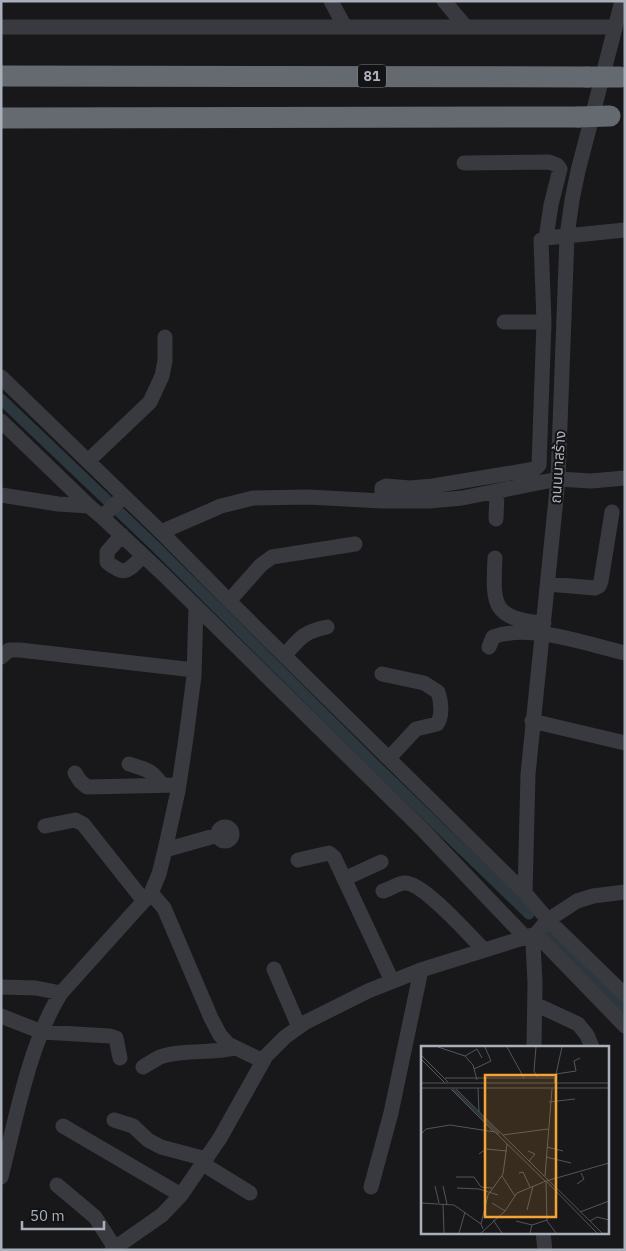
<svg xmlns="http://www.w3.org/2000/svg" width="626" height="1251" font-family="'IBM Plex Sans','Noto Sans Thai',sans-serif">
<rect width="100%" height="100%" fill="#18181a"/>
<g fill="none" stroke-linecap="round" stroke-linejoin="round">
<path stroke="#2d383e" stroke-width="11" d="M1 399 154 545 377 767 529 914
M550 934 625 1009"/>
<path stroke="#393a3f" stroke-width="15" d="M331 1 345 27
M444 1 466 27
M1 27H615
M464 163 549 162 557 165 560 169 551 205 546 238
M504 322H544
M1 377 161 532 229 601 525 893 548 920 625 995
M1 421 89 506
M88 461 150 402 162 376 165 361V337
M1 495 58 504 89 506 102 517 163 574 424 831 525 937
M382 501V488L386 486 410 488 433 486 535 469 539 465 544 322 541 240 546 238 625 230
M102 517 124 496
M496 519 497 491
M161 532 221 506 253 498 308 497 382 501H429L462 498 558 479 591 481 625 478
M122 535 107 552V562C126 577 127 571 143 556
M495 558C493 604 491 619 544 623
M548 584 595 588 599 586 601 581 612 512
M229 601 261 565 272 557 355 544
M489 647 493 637C531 623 586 644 625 653
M285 655C300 638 303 632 327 627
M1 657 9 650H20L194 670
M382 674 424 683 438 692C441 701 443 715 437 724L416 729 389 758
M532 721 625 743
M129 764C147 770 151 769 162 785
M75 773 80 781 87 787 179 785
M45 826 75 820 83 824 144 901
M218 834a7 7 0 1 1 14 0a7 7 0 1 1-14 0Z
M165 850 218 835
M298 860 329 853 334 857 392 981
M344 879 381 862
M383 891C390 889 398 883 405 883 424 883 469 935 484 950
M151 893 164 908 211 1018 220 1035 228 1044 263 1061
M525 893 528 774 558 479 567 236 572 200 578 171 622 1
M274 969 299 1027
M1 987 36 988 61 993
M535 1004 578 1024 587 1035 592 1047
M1 1016 42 1032 110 1036 116 1038 120 1058
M534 1047 535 982 533 944 536 934 548 920 577 901 593 896 625 892
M143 1067C148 1064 154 1060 160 1057 182 1049 211 1054 235 1048
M114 1120 133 1126 148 1140 161 1147 206 1159
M63 1126 181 1195
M203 1164 250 1193
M1 1177C16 1119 29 1044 61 993L151 893 159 874 165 850 178 791 186 738 194 676 196 607
M57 1185 95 1217 115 1248
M371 1187 391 1113 421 970
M543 1232 545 1250
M112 1250 162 1215 181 1195 220 1138 266 1056 285 1037 306 1022 368 991 421 970 536 934 625 1026"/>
<path stroke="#656970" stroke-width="21" d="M1 76 587 77
M1 118 578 117"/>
<path stroke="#656970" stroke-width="21" d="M587 77H620
M578 117 610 116"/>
</g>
<g text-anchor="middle" stroke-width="4" stroke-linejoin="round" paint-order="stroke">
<rect fill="#131315" stroke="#7d8188" stroke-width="1" x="358" y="64.5" width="28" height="23" rx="4"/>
<g font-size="14" font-weight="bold" fill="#aab0ba">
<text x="372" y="81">81</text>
</g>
<g font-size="15" fill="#aab0ba" stroke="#131315">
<text transform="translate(558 467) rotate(-86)" y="5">ถนนนาสร้าง</text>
</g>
</g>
<g transform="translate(421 1046)">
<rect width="188" height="188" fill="#18181a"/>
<path fill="none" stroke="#2d383e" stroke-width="2.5" d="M32 43 78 88"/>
<path fill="none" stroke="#52555a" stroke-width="1" d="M17 1 44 10 52 19 56 34M86 1 103 32M115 1 113 25 116 31M0 9 27 36M44 10 56 3 61 12M0 13 24 37M53 23 70 15 64 1M135 28 155 25 153 15 159 12M24 32H134M0 37H188M133 37 141 1M0 42H188M57 42 58 66M30 43 73 86M35 43 181 187M128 56 154 53M0 88 5 83 29 79 74 86 124 135M82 89 127 83M126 101 142 105M107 105 114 108 108 115M58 108 65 103 86 105M125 111 150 117M98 127 102 126 109 141M81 130 94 150M124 130 131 43M35 131H53L60 141 71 142M156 138 163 133 160 127M14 140 18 157M22 140 26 158M36 142 58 143 77 149M0 157 33 159 60 178M71 157 84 165M22 158 23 187M106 164 112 140M159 166 188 155M72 174 81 187M95 175 111 179M169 175 176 171 188 174M62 183 60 178 67 149 82 128 86 98M38 187 44 166M60 187 84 165 96 147 125 135 176 187M109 187 111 179 126 174M135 187 126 175 125 135 188 117"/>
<path fill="#f4a335" fill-opacity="0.15" stroke="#f4a335" stroke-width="2.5" d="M64 29H135V171H64Z"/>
<rect width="188" height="188" fill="none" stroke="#aab0ba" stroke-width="2.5"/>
</g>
<rect width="626" height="1251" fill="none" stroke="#aab0ba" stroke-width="5"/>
<path d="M22 1221v8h82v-8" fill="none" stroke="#aab0ba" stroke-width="2.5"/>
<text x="30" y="1221" font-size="15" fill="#aab0ba" stroke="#131315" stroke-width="4" paint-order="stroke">50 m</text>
</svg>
